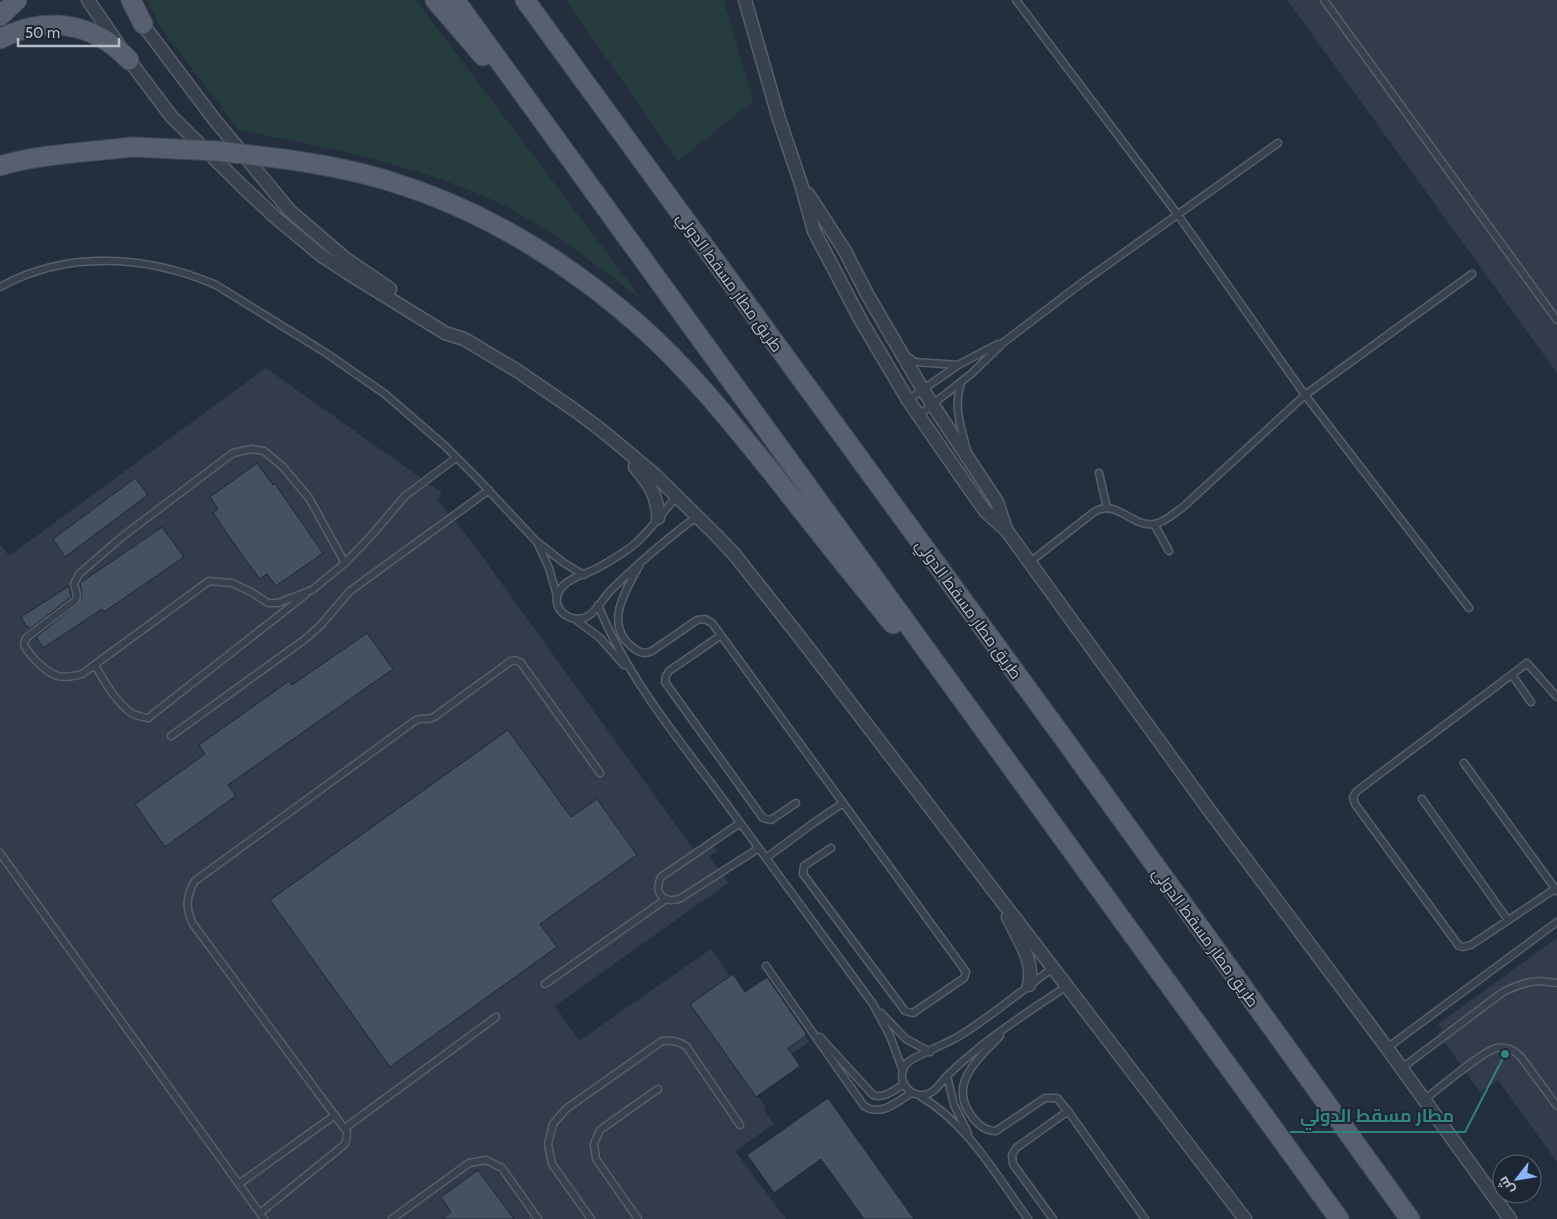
<svg xmlns="http://www.w3.org/2000/svg" width="1557" height="1219" font-family="Cabin,Cairo,sans-serif">
<rect width="100%" height="100%" fill="#242f3e"/>
<path fill="#323c4b" d="M1287 0H1557V373L1359 99Z
M266 368 442 493 437 500 471 541 694 850 710 840 717 851 709 856 728 883 555 1006 579 1041 711 949 746 1000 769 984 809 1042 749 1083 766 1108 764 1110 774 1124 735 1151 786 1219H0V544L9 556Z
M1557 938V1162L1498 1080 1480 1092 1438 1033 1442 1030 1438 1024Z"/>
<path fill="#263c3f" d="M146 0H416L643 301C594 263 545 224 488 198 409 163 323 147 239 130L162 30Z
M566 0H724L753 101 678 161Z"/>
<path fill="#455162" stroke="#1f2835" d="M257 463 273 485 275 484 323 553 276 586 267 574 260 579 244 558 213 513 218 509 210 497Z
M135 478 148 495 65 557 53 539Z
M162 527 184 557 104 612 102 609 43 648 36 637 79 603 82 596 80 583Z
M69 586 71 597 30 629 28 626 27 627 21 617Z
M367 633 393 669 228 785 236 796 165 847 135 804 205 754 199 745 289 681 292 685Z
M508 730 571 817 597 799 637 855 540 924 557 947 390 1067 270 900Z
M733 974 745 992 767 977 807 1035 788 1048 800 1066 756 1097 690 1004Z
M828 1098 914 1219H864L821 1159 774 1193 747 1155Z
M478 1170 514 1219H442L451 1212 441 1197Z"/>
<g fill="none" stroke-linecap="round" stroke-linejoin="round">
<defs>
<path id="service" d="M1016 0 1178 215 1305 395 1469 608
M1324 0 1557 320
M0 287C68 250 147 255 216 285L326 353 385 394 445 446 476 477 536 541 564 563 584 575
M908 357 915 362 958 365
M961 383C953 408 961 426 967 451
M908 400 958 365 998 344
M919 415 971 374 1004 342 1083 282 1278 143
M1099 473 1107 508
M677 496C664 511 652 528 637 542 625 553 610 561 596 569 585 574 566 579 560 590 548 608 572 626 588 616 598 610 603 598 611 590 638 564 667 538 698 516
M1154 524 1169 551
M538 544 549 568 557 596
M1030 562 1094 512C1117 498 1132 528 1154 524 1164 523 1174 513 1182 508L1305 395 1472 274
M345 563 309 498 282 466 264 451 252 449 233 453 123 536 79 574 74 584 77 595 76 600 26 638 24 645C30 656 46 673 58 676 66 678 74 676 82 674L209 581 232 583 251 592 268 603H278L312 590 345 563 371 536 405 496 456 458
M639 566C626 590 604 623 631 646 638 652 644 655 652 651L697 620 705 619 712 623 964 969 966 972 964 978 913 1013 905 1011 803 874 804 866 831 848
M598 605C625 672 671 730 714 787 767 860 820 932 873 1004L890 1036 903 1071
M576 620 599 637 624 665
M720 636 669 671 666 676 665 682 763 818 771 820 796 803
M95 665C104 681 117 704 133 714 137 716 143 717 148 718L305 595
M1512 675 1531 702
M171 736 304 640 320 626 350 591 489 490
M1464 763 1557 891
M1422 799 1508 920
M740 823 661 877C653 893 664 905 681 898L759 848
M0 853 264 1219
M766 858 812 824 843 803
M1555 889 1471 945 1463 947 1459 946 1355 804 1353 797 1357 791 1527 663 1557 697
M766 966 864 1106C881 1117 897 1102 911 1093
M1053 968C1022 990 993 1015 961 1035 949 1043 914 1056 907 1063 893 1079 911 1102 930 1093 937 1090 942 1081 948 1075 956 1067 965 1059 974 1052 1003 1027 1036 1007 1067 986
M545 984 666 899
M881 1013 906 1039 930 1052
M1000 1036C978 1059 946 1085 973 1118 979 1126 986 1131 996 1131L1045 1098H1057L1068 1111 1145 1219
M820 1037 873 1095C884 1099 894 1090 904 1084
M1387 1048 1557 922
M1402 1068 1503 992C1524 982 1534 979 1557 983
M947 1076 954 1105 968 1133
M920 1096C967 1123 997 1176 1028 1219
M1424 1100C1438 1089 1484 1050 1497 1048 1507 1046 1515 1051 1521 1057L1557 1106
M345 1128 496 1017
M239 1184 335 1115
M260 1213 344 1145 346 1141 347 1132 193 924C185 909 186 895 195 881L416 720C422 717 427 721 434 717L511 661 515 660 521 663 600 773
M392 1219 469 1163 486 1160 502 1168 538 1219
M591 1219 552 1164 548 1144 553 1124 566 1109 662 1041C672 1040 677 1041 686 1046L740 1125
M638 1219 596 1159 594 1144 600 1130 658 1089
M1053 1219 1013 1164 1012 1155 1016 1148 1068 1111"/>
<path id="minor" d="M88 0 129 60 171 116 243 187 275 217 322 256 348 273 445 333 464 339 516 370 576 411 605 433 654 474 716 535 734 554 802 640 1245 1219
M745 0 779 119 801 184 814 231 860 319 908 400 966 484 986 512 1007 531 1212 814 1387 1048 1510 1219
M138 18 214 119 290 211 346 259 390 289
M808 194 845 251 867 294 923 390 997 502 1006 529
M635 467C649 483 658 496 658 518
M1008 917C1018 939 1035 961 1029 985"/>
<path id="primary" d="M131 0 143 24
M435 0 483 56
M455 0 1339 1219
M525 0 1067 743 1410 1219
M0 16 17 0
M0 39C46 15 93 22 129 60
M284 159C319 164 354 170 389 181 481 209 566 261 638 324 689 369 732 423 774 475 813 525 853 575 893 624
M0 166C39 154 91 152 132 147"/>
</defs>
<use href="#service" stroke="#565f6c" stroke-width="9"/>
<use href="#minor" stroke="#565f6c" stroke-width="15"/>
<use href="#primary" stroke="#414a57" stroke-width="21"/>
<use href="#service" stroke="#38414e" stroke-width="6"/>
<use href="#minor" stroke="#38414e" stroke-width="12"/>
<use href="#primary" stroke="#56606e" stroke-width="19"/>
<defs>
<path id="primary-bridge" d="M132 147 217 151 284 159"/>
</defs>
<use href="#primary-bridge" stroke="#414a57" stroke-width="21" stroke-linecap="butt"/>
<use href="#primary-bridge" stroke="#56606e" stroke-width="19"/>
</g>
<g text-anchor="middle" stroke-width="4" stroke-linejoin="round" paint-order="stroke">
<g font-size="16" fill="#b4bcc9" stroke="#1d2633">
<text transform="translate(730 282) rotate(54)" y="6">طريق مطار مسقط الدولي</text>
<text transform="translate(969 609) rotate(54)" y="6">طريق مطار مسقط الدولي</text>
<text transform="translate(1206 937) rotate(54)" y="6">طريق مطار مسقط الدولي</text>
</g>
</g>
<path fill="none" stroke="#308480" stroke-width="2" d="M1505 1054L1465 1132H1290"/>
<circle fill="#308480" stroke="#1d2633" stroke-width="2" cx="1505" cy="1054" r="5"/>
<g font-size="18" text-anchor="middle" font-weight="bold" fill="#308480" stroke="#1d2633" stroke-width="4" stroke-linejoin="round" paint-order="stroke">
<text x="1377" y="1122">مطار مسقط الدولي</text>
</g>
<g transform="translate(1517 1179) rotate(239)"><circle r="24" fill="#1d2633" stroke="#59626f"/>
<path d="M0-4L9 19L0 12L-9 19Z" fill="#8ab4f8"/>
<text y="-8" font-size="14" font-weight="bold" text-anchor="middle" fill="#b4bcc9">ش</text>
</g>
<path d="M18 38v8h101v-8" fill="none" stroke="#b4bcc9" stroke-width="2.5"/>
<text x="25" y="38" font-size="15" fill="#b4bcc9" stroke="#1d2633" stroke-width="4" paint-order="stroke">50 m</text>
</svg>
